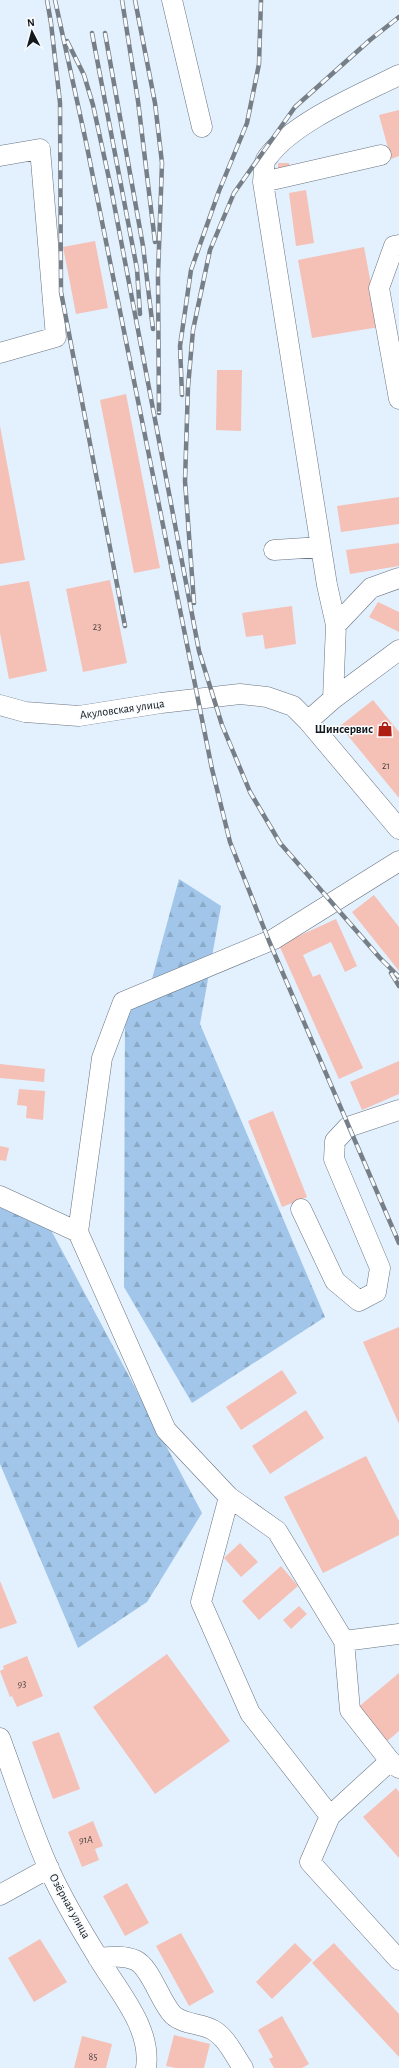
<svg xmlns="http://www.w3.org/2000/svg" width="399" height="2068" font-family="'Alegreya Sans',sans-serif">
<defs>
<pattern id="forest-firs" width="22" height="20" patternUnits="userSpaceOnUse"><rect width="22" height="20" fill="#a1c6e9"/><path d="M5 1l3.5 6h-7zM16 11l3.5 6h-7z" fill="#8aaac7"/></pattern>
</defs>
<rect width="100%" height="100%" fill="#e3f0fd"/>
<path fill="url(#forest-firs)" d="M179 879 221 906 200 1024 325 1317 192 1403 124 1287 125 1013 149 990Z
M0 1207 43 1215 202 1513 147 1602 78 1648 0 1464Z"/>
<path fill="#f5c0b6" d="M399 110V156L391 159 379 115Z
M278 163H289L290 174 278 175Z
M306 190 314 243 296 246 289 193Z
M95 241 108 308 76 314 63 247Z
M364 247 379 327 312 338 298 260Z
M217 370H242L241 431 216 430Z
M126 394 160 568 134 573 100 400Z
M0 426 25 560 0 564Z
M399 497V524L341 532 337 506Z
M399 543V566L350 574 346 550Z
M110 580 127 663 83 672 66 589Z
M29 581 47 671 9 679 0 633V586Z
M378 602 399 612V632L369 617Z
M292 606 296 644 265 649 263 635 246 637 242 613Z
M373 700 399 732V798L340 726Z
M374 895 399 927V971L352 912Z
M336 919 357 966 345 972 331 942 303 955 313 977 320 974 363 1068 339 1079 279 945Z
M399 1061V1094L362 1110 350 1082Z
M0 1064 45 1069 44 1082 0 1078Z
M19 1089 45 1091 43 1120 26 1118 27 1106 17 1105Z
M273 1111 307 1197 282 1207 248 1121Z
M0 1146 9 1148 6 1161 0 1160Z
M399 1327V1424L363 1342Z
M282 1370 297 1393 241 1430 226 1407Z
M306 1410 324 1438 270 1474 252 1446Z
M366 1456 399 1521V1535L323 1573 284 1497Z
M240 1543 258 1562 241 1577 224 1558Z
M281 1566 298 1586 259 1620 242 1601Z
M0 1581 17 1623 0 1629Z
M299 1606 307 1614 291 1629 283 1620Z
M167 1654 230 1741 155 1794 93 1707Z
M27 1656 43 1696 17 1707 12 1696 10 1697 0 1671 4 1669 3 1666Z
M399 1673V1731L385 1743 356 1709Z
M59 1732 80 1789 53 1799 32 1742Z
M396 1788 399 1792V1858L363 1817Z
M93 1821 103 1846 95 1849 99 1860 82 1867 68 1832Z
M127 1883 149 1923 125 1936 103 1896Z
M181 1933 214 1992 189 2006 156 1946Z
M40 1939 67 1982 34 2002 8 1958Z
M295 1943 312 1960 272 1999 256 1982Z
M334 1943 399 2014V2057L312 1963Z
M282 2016 309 2064 302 2068H274L269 2059 273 2057 258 2030Z
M174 2035 210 2044 204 2068H176L166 2066Z
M82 2036 112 2044 106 2068H74Z"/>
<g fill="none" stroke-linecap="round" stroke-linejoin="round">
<defs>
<path id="minor" d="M172 0 202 127
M0 156 40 149 56 337 0 353
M263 182 381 155
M399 245 394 246 379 288 399 399
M274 550 321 547
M336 625 371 588 399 578
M333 699 336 625 327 585 263 182C264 175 263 163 267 158 293 122 359 95 399 75
M0 705 25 712 79 716 161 703 240 694 267 697 293 706 308 721 399 829
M308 721 333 699 399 650
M0 1196 78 1232 102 1058 123 1002 274 939 399 861
M301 1209 335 1281 359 1301 376 1292 380 1268 334 1159 335 1141 348 1127 399 1110
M78 1232 166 1430 229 1497 277 1531 344 1641 350 1710 390 1761 399 1768
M229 1497 201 1602 250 1713 330 1816
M344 1641 399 1634
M0 1738C16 1781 30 1827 49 1869 63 1900 81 1930 99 1959 118 1991 152 2028 146 2068
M390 1761 330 1816 310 1862 399 1960
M0 1895 49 1868
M98 1958C110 1957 123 1955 135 1960 151 1967 160 2002 173 2015 184 2025 201 2023 213 2030 227 2038 234 2055 243 2068"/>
</defs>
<use href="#minor" stroke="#697480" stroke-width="21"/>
<use href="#minor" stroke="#fff" stroke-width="20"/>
<defs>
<path id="rail" d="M47 0 51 23 60 103 61 292 125 626
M55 0 86 142 212 769 230 842 269 941 399 1243
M122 0 138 101 155 242
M135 0 155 103 162 163 158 275 159 413
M92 33 137 269 140 314
M105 33 143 246 153 329
M67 41 84 75 93 105 111 188 199 651 222 725 250 792 280 843 380 958 399 977
M182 395 180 346 191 270 219 191 247 123 259 64 261 0
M194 603 185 481 188 387 193 330 210 250 234 193 295 107 370 40 399 17
M391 973 399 986"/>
</defs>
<use href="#rail" stroke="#767f87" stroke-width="4.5"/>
<use href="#rail" stroke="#f9fcfe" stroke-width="3" stroke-dasharray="9" stroke-linecap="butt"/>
</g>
<defs>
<symbol id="shop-bare" viewBox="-9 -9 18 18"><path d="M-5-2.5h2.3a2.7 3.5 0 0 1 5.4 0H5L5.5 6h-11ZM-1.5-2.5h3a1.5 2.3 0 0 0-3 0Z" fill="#ae1e13" stroke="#f9fcfe" stroke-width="2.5" paint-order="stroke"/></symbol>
</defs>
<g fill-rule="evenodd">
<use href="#shop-bare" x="374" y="718" width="22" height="22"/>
</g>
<g text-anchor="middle" stroke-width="3" stroke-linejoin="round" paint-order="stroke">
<g font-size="10" fill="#4c4343">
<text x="97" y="630">23</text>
<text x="386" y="769">21</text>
<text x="22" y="1687">93</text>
<text x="86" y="1843">91А</text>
<text x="93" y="2060">85</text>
</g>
<g font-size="12" fill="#14191d" stroke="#f9fcfe">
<text transform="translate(122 709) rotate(-8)" y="4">Акуловская улица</text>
<text transform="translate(70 1906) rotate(61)" y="4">Озёрная улица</text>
</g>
<g font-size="12" font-weight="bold" fill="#14191d" stroke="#f9fcfe" text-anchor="end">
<text x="373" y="733">Шинсервис</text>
</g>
</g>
<g transform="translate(32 32) rotate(354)" stroke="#f9fcfe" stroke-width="3" paint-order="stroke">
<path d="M0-3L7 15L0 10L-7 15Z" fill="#14191d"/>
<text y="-6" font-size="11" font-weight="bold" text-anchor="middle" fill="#14191d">N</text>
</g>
</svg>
